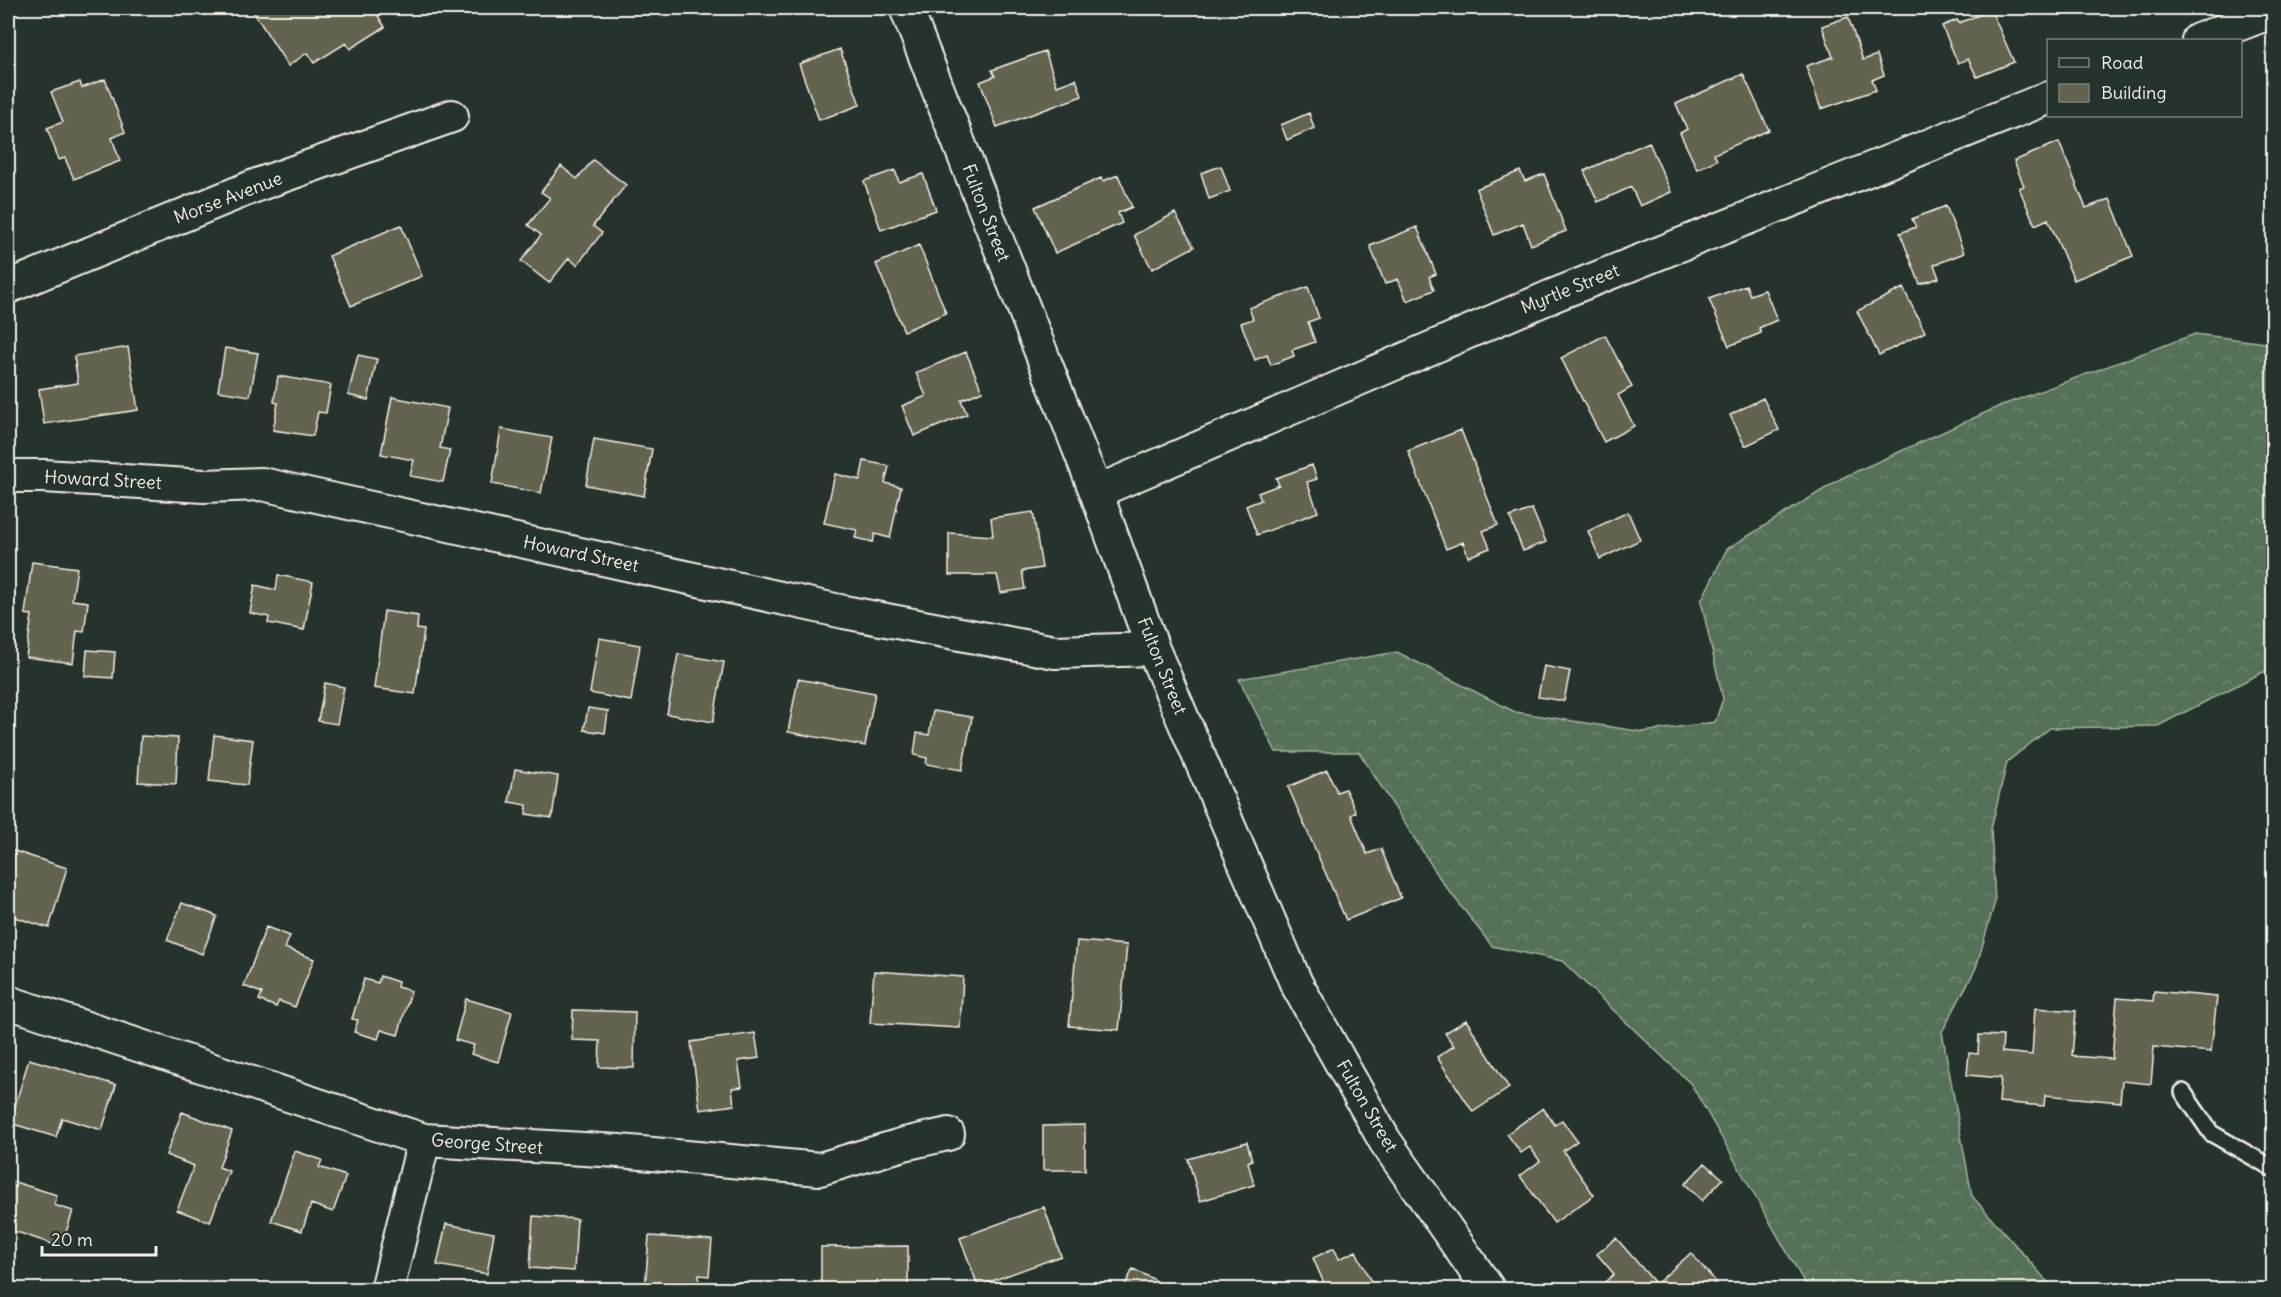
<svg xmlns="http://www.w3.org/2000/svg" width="2281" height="1297" font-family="Delius,sans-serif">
<defs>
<pattern id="forest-crowns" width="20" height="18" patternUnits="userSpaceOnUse" patternTransform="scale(1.5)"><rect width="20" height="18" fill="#557259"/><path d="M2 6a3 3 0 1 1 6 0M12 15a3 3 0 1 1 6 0" fill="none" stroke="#6e8771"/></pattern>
</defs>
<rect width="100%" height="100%" fill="#26332d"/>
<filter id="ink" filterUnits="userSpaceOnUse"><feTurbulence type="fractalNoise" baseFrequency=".0167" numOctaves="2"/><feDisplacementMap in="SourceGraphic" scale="12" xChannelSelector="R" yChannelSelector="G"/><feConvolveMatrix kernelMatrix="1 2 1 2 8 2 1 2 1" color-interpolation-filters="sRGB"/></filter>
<g filter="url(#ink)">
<path fill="url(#forest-crowns)" stroke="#a4b2a0" stroke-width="1.5" d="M2195 334 2273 344V669L2261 673 2158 726 2050 728 2007 762 1991 829 1995 902 1976 968 1942 1032 1972 1196 2054 1289H1808L1691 1084 1562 961 1492 946 1443 883 1359 752H1276L1239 679 1397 652 1515 712 1643 732 1715 722 1723 699 1701 601 1727 549 1842 478 2000 406Z"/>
<path fill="#64634f" stroke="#f4f1e8" stroke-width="1.5" d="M251 8H284L285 9 288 8H391L378 16 385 27 350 49 346 43 314 63 307 53 288 66Z
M1991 10 2014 62 1977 77 1968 59 1958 63 1942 26 1957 20 1959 23Z
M1848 17 1863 60 1877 55 1884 75 1872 80 1876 90 1821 109 1806 66 1833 57 1822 26Z
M840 49 860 105 819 120 799 64Z
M1045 51 1057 86 1076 79 1082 96 997 127 980 82 995 76 992 70Z
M1743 74 1769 130 1714 154 1717 160 1697 169 1680 133 1687 129 1676 104Z
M105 79 125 132 112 138 120 161 74 179 65 158 59 160 47 128 63 122 51 92 80 82 82 88Z
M1309 113 1314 128 1287 140 1281 125Z
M1649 142 1671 192 1640 206 1631 187 1598 202 1584 171Z
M2059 142 2086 208 2110 199 2133 256 2074 280 2048 219 2035 225 2019 188 2024 186 2014 161Z
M593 160 626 185 593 226 602 233 577 265 569 258 549 283 521 261 541 235 528 225 550 198 541 192 561 166 577 179Z
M1221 166 1230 191 1209 199 1201 173Z
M895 170 899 182 923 174 936 210 881 230 864 181Z
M1520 171 1525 181 1544 174 1566 231 1531 245 1523 223 1494 235 1476 189Z
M1118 175 1132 207 1118 213 1122 223 1055 253 1035 207 1101 178 1103 181Z
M1946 206 1964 253 1934 265 1939 278 1920 284 1900 233 1916 227 1912 219Z
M1175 213 1194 247 1152 269 1134 235Z
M401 225 422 276 351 306 329 256Z
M1417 227 1436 274 1429 277 1434 290 1407 301 1398 279 1385 284 1370 246Z
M919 245 946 313 904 331 876 264Z
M1746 285 1750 295 1765 290 1777 320 1759 328 1761 333 1729 346 1709 299Z
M1308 287 1319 318 1308 322 1315 342 1292 350 1294 356 1271 365 1267 355 1255 360 1241 323 1253 319 1249 308Z
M1903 288 1925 332 1879 355 1857 311Z
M1605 335 1632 387 1618 395 1634 426 1604 442 1561 358Z
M128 347 138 410 44 424 39 389 78 383 74 356Z
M225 348 258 353 250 396 218 391Z
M966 352 982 391 961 400 967 414 914 436 902 406 926 396 916 373Z
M358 355 377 359 368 400 348 395Z
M278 376 331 385 326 413 318 412 313 436 273 430 278 403 274 402Z
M392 397 448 408 440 448 450 450 443 482 410 476 414 460 381 454Z
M1763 398 1779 430 1745 446 1730 415Z
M501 429 552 438 541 493 492 484Z
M1461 430 1498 525 1483 531 1490 548 1468 557 1463 542 1446 549 1408 451Z
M594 439 652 449 644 496 586 485Z
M864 461 889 466 885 483 901 487 890 538 875 534 873 542 855 538 857 530 824 523 835 474 860 480Z
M1312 465 1317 479 1307 482 1318 512 1257 535 1246 506 1261 500 1258 493 1279 485 1276 478Z
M1532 509 1546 542 1523 551 1510 517Z
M1033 512 1042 568 1022 571 1025 589 1001 593 997 575H949V533L993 536 991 518Z
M1628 512 1640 540 1600 559 1588 531Z
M32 562 77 568 72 600 88 602 84 632 77 631 73 663 26 657 32 615 25 614Z
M278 575 313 582 304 630 268 623 269 617 250 613 255 585 276 590Z
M384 611 418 616 417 629 424 630 415 694 374 688Z
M599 638 640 645 631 701 590 693Z
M87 650 115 652 113 678 85 676Z
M678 654 724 662 713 722 667 714Z
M1544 666 1570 671 1564 701 1538 697Z
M798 679 875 693 865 746 788 732Z
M325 683 344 687 337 724 318 721Z
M588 708 608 711 605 733 584 730Z
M933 711 972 717 962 770 926 764 927 758 914 755 917 733 929 735Z
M214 735 253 740 247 785 209 781Z
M141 736 178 738 176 784 138 782Z
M515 769 558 776 552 818 526 814 527 805 509 802Z
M1327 770 1337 792 1345 789 1356 812 1351 815 1367 854 1381 849 1401 898 1346 920 1288 787Z
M8 849 67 868 49 928 11 916 8 923Z
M182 903 217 916 202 954 167 940Z
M266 927 290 936 285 948 314 959 295 1007 279 1001 276 1007 259 1000 262 993 244 986Z
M1077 941 1127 945 1119 1030 1069 1026Z
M874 971 963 977 960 1028 870 1023Z
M380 976 398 982 397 987 411 991 398 1035 381 1030 378 1039 354 1032 358 1020 352 1019 364 979 378 983Z
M2154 991 2217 997 2211 1052 2154 1047 2151 1084 2122 1081 2120 1102 2045 1095 2044 1106 1999 1102 2001 1078 1967 1075 1969 1053 1978 1054 1979 1035 2003 1036 2002 1052 2032 1055 2035 1008 2076 1011 2072 1056 2112 1059 2117 998 2153 1001Z
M466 999 512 1012 498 1062 471 1054 474 1045 455 1040Z
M573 1010 635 1012 634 1068 599 1067 600 1041 572 1040Z
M1466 1020 1509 1088 1473 1112 1437 1057 1454 1046 1445 1033Z
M755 1033 759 1058 738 1061 742 1087 732 1088 734 1105 700 1110 691 1042Z
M29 1059 116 1085 102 1130 62 1118 56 1137 10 1123Z
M1543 1108 1555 1125 1562 1120 1577 1141 1563 1151 1594 1195 1554 1223 1520 1176 1540 1161 1530 1147 1521 1153 1507 1134Z
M182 1112 232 1131 219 1167 229 1171 210 1222 177 1210 194 1166 166 1155Z
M1085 1125V1170H1043V1126Z
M1247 1142 1252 1160 1248 1162 1254 1185 1200 1201 1188 1159Z
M295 1151 322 1160 319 1167 346 1176 333 1212 311 1204 302 1231 271 1221Z
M1705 1163 1723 1179 1702 1201 1685 1184Z
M8 1180 57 1195 54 1205 73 1211 61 1247 8 1229Z
M1044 1207 1061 1256 978 1286 960 1238Z
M533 1216 577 1219 574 1271 530 1268Z
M446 1224 494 1233 487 1274 437 1265Z
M649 1236 712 1240 709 1276 699 1275 698 1285 680 1284 679 1290H645Z
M1616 1238 1656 1284 1691 1253 1716 1282 1707 1290H1596L1614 1274 1597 1254Z
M908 1246V1290H821V1247Z
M1334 1248 1339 1259 1356 1251 1375 1290H1327L1313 1258Z
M1133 1269 1157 1281 1153 1290H1133L1125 1285Z"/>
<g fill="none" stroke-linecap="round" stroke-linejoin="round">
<defs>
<path id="lane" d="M2183 1092 2211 1133 2274 1169"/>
<path id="street" d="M906 8 1096 492 1153 649 1296 983 1385 1141 1489 1290
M2198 40 2274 11
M8 287 257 185 452 116
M8 476H44L204 486 262 484 844 612 1055 652 1153 649
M1096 492 1552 296 2048 98
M8 1002 424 1140 619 1151 820 1169 904 1144 948 1134
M387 1290 424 1140"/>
</defs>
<use href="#lane" stroke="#f4f1e8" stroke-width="20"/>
<use href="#street" stroke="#f4f1e8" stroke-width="36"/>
<use href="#lane" stroke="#26332d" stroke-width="15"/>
<use href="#street" stroke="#26332d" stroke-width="32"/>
</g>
</g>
<g text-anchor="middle" stroke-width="4.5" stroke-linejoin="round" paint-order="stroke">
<g font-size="18" fill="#f4f1e8" stroke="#26332d">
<text transform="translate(228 198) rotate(-21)" y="6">Morse Avenue</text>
<text transform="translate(986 213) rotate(69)" y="6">Fulton Street</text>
<text transform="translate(1570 289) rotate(-22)" y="6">Myrtle Street</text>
<text transform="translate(103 480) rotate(3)" y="6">Howard Street</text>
<text transform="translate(581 554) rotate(12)" y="6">Howard Street</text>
<text transform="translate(1162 666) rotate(68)" y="6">Fulton Street</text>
<text transform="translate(1367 1106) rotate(60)" y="6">Fulton Street</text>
<text transform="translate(487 1144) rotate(4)" y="6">George Street</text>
</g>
</g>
<rect width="2281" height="1297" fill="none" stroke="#26332d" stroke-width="30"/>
<rect x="15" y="15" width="2251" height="1267" fill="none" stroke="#f4f1e8" stroke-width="2" filter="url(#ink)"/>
<rect x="2047" y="39" width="195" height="78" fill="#26332d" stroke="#787f78" stroke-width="1.5"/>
<rect x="2059" y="58" width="30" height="9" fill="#26332d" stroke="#787f78" stroke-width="1.5"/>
<text x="2101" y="69" font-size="18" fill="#f4f1e8">Road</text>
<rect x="2059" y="84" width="30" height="18" fill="#64634f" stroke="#787f78" stroke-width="1.5"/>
<text x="2101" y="99" font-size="18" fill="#f4f1e8">Building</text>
<path d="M42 1246v9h114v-9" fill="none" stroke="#f4f1e8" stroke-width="3"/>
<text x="51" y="1246" font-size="18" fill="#f4f1e8" stroke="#26332d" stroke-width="4.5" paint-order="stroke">20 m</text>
</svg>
